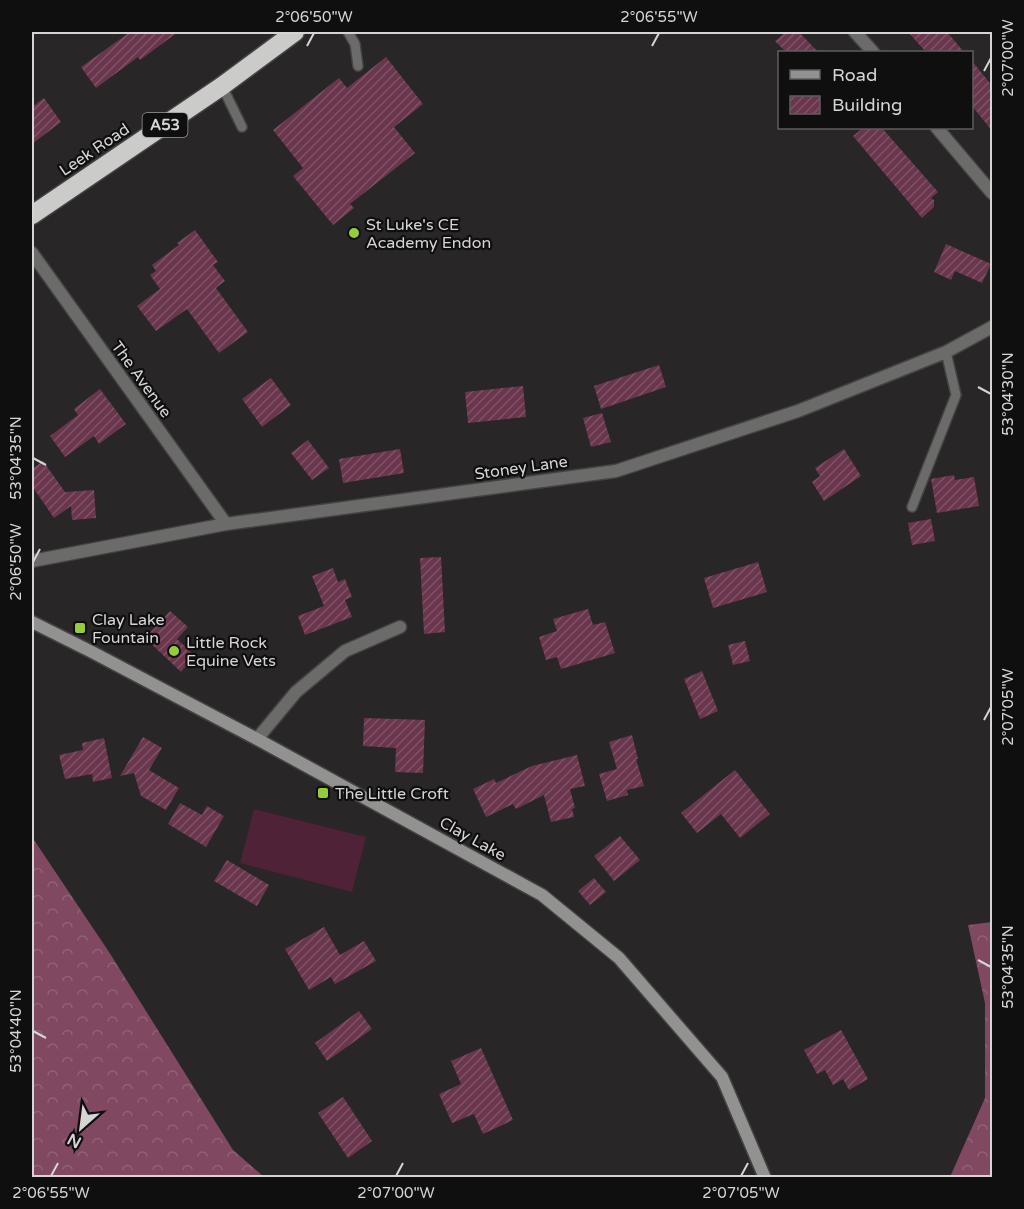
<svg xmlns="http://www.w3.org/2000/svg" width="1024" height="1209" font-family="'Varela Round',sans-serif">
<defs>
<pattern id="forest-crowns" width="20" height="18" patternUnits="userSpaceOnUse" patternTransform="scale(1.5)"><rect width="20" height="18" fill="#804961"/><path d="M2 6a3 3 0 1 1 6 0M12 15a3 3 0 1 1 6 0" fill="none" stroke="#916277"/></pattern>
<pattern id="building-hatch" width="6" height="6" patternUnits="userSpaceOnUse" patternTransform="scale(1.5)"><rect width="6" height="6" fill="#6a364d"/><path d="M-1 1l2-2M0 6l6-6M5 7l2-2" fill="none" stroke="#7f5266"/></pattern>
</defs>
<rect width="100%" height="100%" fill="#282627"/>
<path fill="url(#forest-crowns)" d="M32 837 109 952 233 1150 264 1177H32Z
M992 922V1177H950L985 1098V1003L968 925Z"/>
<path fill="#4f2237" d="M254 809 366 837 352 892 240 863Z"/>
<path fill="url(#building-hatch)" d="M130 32H178L140 60 138 57 96 88 81 67Z
M786 32H799L818 52H786L775 41Z
M908 32H947L964 52H926Z
M386 57 423 104 394 127 415 153 350 204 354 208 333 225 293 176 303 168 273 130 339 78 347 88Z
M972 61 993 87V132L972 106Z
M44 98 61 122 32 144V107Z
M863 128H882L938 192 931 198 934 200V207L922 218 853 136Z
M195 230 218 262 213 265 225 281 216 288 248 332 219 353 187 309 156 331 137 306 160 289 150 275 156 271 152 265 179 245 177 243Z
M946 244 991 264 982 283 955 271 951 280 934 272Z
M659 365 666 387 601 409 594 386Z
M271 378 291 405 262 427 242 399Z
M523 386 526 417 468 423 465 392Z
M100 389 126 424 99 444 94 436 65 457 50 436 78 415 74 409Z
M602 413 611 442 591 447 583 418Z
M308 440 329 468 312 480 291 453Z
M400 449 404 473 343 483 339 459Z
M844 449 861 476 824 501 812 482 820 476 815 468Z
M43 461 65 492 94 490 96 518 72 520 71 506 54 518 32 486V469Z
M954 475 955 480 974 477 979 506 937 513 931 479Z
M931 519 935 541 912 545 908 523Z
M441 557 445 632 424 634 420 558Z
M758 562 767 592 713 608 704 578Z
M333 568 338 582 345 579 352 597 345 600 352 617 305 635 298 616 324 606 312 576Z
M588 609 593 625 605 622 615 653 561 669 557 657 546 660 539 637 557 631 553 619Z
M170 611 188 627 177 639 195 656 181 672 145 638Z
M745 641 750 661 733 665 728 645Z
M702 671 718 711 700 719 684 679Z
M364 718 425 720 423 773 395 772 396 748 363 746Z
M632 735 638 759H636L644 786 627 790 628 795 607 801 599 774 617 769 609 742Z
M143 737 162 748 149 770 179 788 166 810 141 796 134 773 120 776Z
M104 738 112 778 93 782 92 774 65 779 59 755 83 750 82 743Z
M577 755 585 786 570 789 575 808 572 809 574 817 551 822 544 795 516 809 513 804 486 817 473 789 494 779 496 783 532 766Z
M735 770 770 814 740 838 721 814 697 833 681 813Z
M180 803 202 815 207 806 224 816 206 847 168 824Z
M620 836 640 860 614 881 594 856Z
M227 860 269 885 257 906 214 881Z
M594 878 606 892 590 905 578 891Z
M324 927 340 955 364 941 376 961 335 984 331 977 309 990 285 949Z
M359 1011 372 1029 327 1061 315 1043Z
M841 1030 868 1079 849 1090 843 1079 833 1085 825 1070 817 1074 804 1050Z
M481 1048 513 1120 483 1134 474 1114 452 1123 439 1094 461 1084 451 1061Z
M343 1097 372 1141 348 1158 318 1113Z"/>
<g fill="none" stroke-linecap="round" stroke-linejoin="round">
<defs>
<path id="lane" d="M348 32 355 44 358 66
M222 86 242 127
M912 507 956 395 946 352"/>
<path id="street" d="M855 32 873 52
M937 128 992 193
M32 253 226 524
M32 561 226 524 616 471 798 411 946 352 992 327
M257 739 296 692 345 651 400 627"/>
<path id="secondary" d="M32 622 92 652 257 739 542 895 619 958 722 1077 765 1178"/>
<path id="highway" d="M32 215 222 86 295 32"/>
</defs>
<use href="#lane" stroke="#444243" stroke-width="12"/>
<use href="#street" stroke="#444243" stroke-width="15"/>
<use href="#secondary" stroke="#444243" stroke-width="15"/>
<use href="#highway" stroke="#444243" stroke-width="21"/>
<use href="#lane" stroke="#6b6c6a" stroke-width="9"/>
<use href="#street" stroke="#6b6c6a" stroke-width="12"/>
<use href="#secondary" stroke="#929391" stroke-width="12"/>
<use href="#highway" stroke="#cbccc9" stroke-width="18"/>
</g>
<path fill="none" stroke="#d6d4d5" stroke-width="2" d="M307 46 314 33M652 46 659 33M984 71 991 58M978 387 991 394M33 458 46 465M33 562 40 549M984 720 991 707M978 960 991 967M33 1031 46 1038M51 1176 58 1163M396 1176 403 1163M741 1176 748 1163"/>
<g fill="#96cc3a" stroke="#100f10" stroke-width="2">
<circle cx="354" cy="233" r="6"/>
<rect x="74" y="622" width="12" height="12" rx="3"/>
<circle cx="174" cy="651" r="6"/>
<rect x="317" y="787" width="12" height="12" rx="3"/>
</g>
<g text-anchor="middle" stroke-width="4.5" stroke-linejoin="round" paint-order="stroke">
<rect fill="#100f10" stroke="#9b999a" stroke-width="1.5" x="142.5" y="113" width="45" height="24" rx="4.5"/>
<g font-size="15" font-weight="bold" fill="#d6d4d5">
<text x="165" y="130">A53</text>
</g>
<g font-size="16" fill="#d6d4d5" stroke="#100f10">
<text transform="translate(94 149) rotate(-34)" y="6">Leek Road</text>
<text transform="translate(142 379) rotate(54)" y="6">The Avenue</text>
<text transform="translate(521 467) rotate(-8)" y="6">Stoney Lane</text>
<text transform="translate(473 838) rotate(29)" y="6">Clay Lake</text>
</g>
<g font-size="16" fill="#d6d4d5" stroke="#100f10" text-anchor="start">
<text x="366" y="230">St Luke's CE<tspan x="366" dy="18">Academy Endon</tspan></text>
<text x="92" y="625">Clay Lake<tspan x="92" dy="18">Fountain</tspan></text>
<text x="186" y="648">Little Rock<tspan x="186" dy="18">Equine Vets</tspan></text>
<text x="335" y="799">The Little Croft</text>
</g>
</g>
<rect width="1024" height="1209" fill="none" stroke="#100f10" stroke-width="66"/>
<rect x="778" y="51" width="195" height="78" fill="#100f10" stroke="#5f5e5f" stroke-width="1.5"/>
<rect x="790" y="70" width="30" height="9" fill="#929391" stroke="#5f5e5f" stroke-width="1.5"/>
<text x="832" y="81" font-size="18" fill="#d6d4d5">Road</text>
<rect x="790" y="96" width="30" height="18" fill="url(#building-hatch)" stroke="#5f5e5f" stroke-width="1.5"/>
<text x="832" y="111" font-size="18" fill="#d6d4d5">Building</text>
<g transform="translate(81 1128) rotate(208)" stroke="#100f10" stroke-width="4.5" paint-order="stroke">
<path d="M0-4.5L10 22L0 15L-10 22Z" fill="#d6d4d5"/>
<text y="-9" font-size="16" font-weight="bold" text-anchor="middle" fill="#d6d4d5">N</text>
</g>
<rect x="33" y="33" width="958" height="1143" fill="none" stroke="#d6d4d5" stroke-width="2"/>
<g font-size="15" text-anchor="middle" fill="#d6d4d5">
<text x="314" y="22">2°06'50"W</text>
<text x="659" y="22">2°06'55"W</text>
<text transform="translate(1008 58) rotate(-90)" y="5">2°07'00"W</text>
<text transform="translate(1008 394) rotate(-90)" y="5">53°04'30"N</text>
<text transform="translate(16 458) rotate(-90)" y="5">53°04'35"N</text>
<text transform="translate(16 562) rotate(-90)" y="5">2°06'50"W</text>
<text transform="translate(1008 707) rotate(-90)" y="5">2°07'05"W</text>
<text transform="translate(1008 967) rotate(-90)" y="5">53°04'35"N</text>
<text transform="translate(16 1031) rotate(-90)" y="5">53°04'40"N</text>
<text x="51" y="1198">2°06'55"W</text>
<text x="396" y="1198">2°07'00"W</text>
<text x="741" y="1198">2°07'05"W</text>
</g>
</svg>
